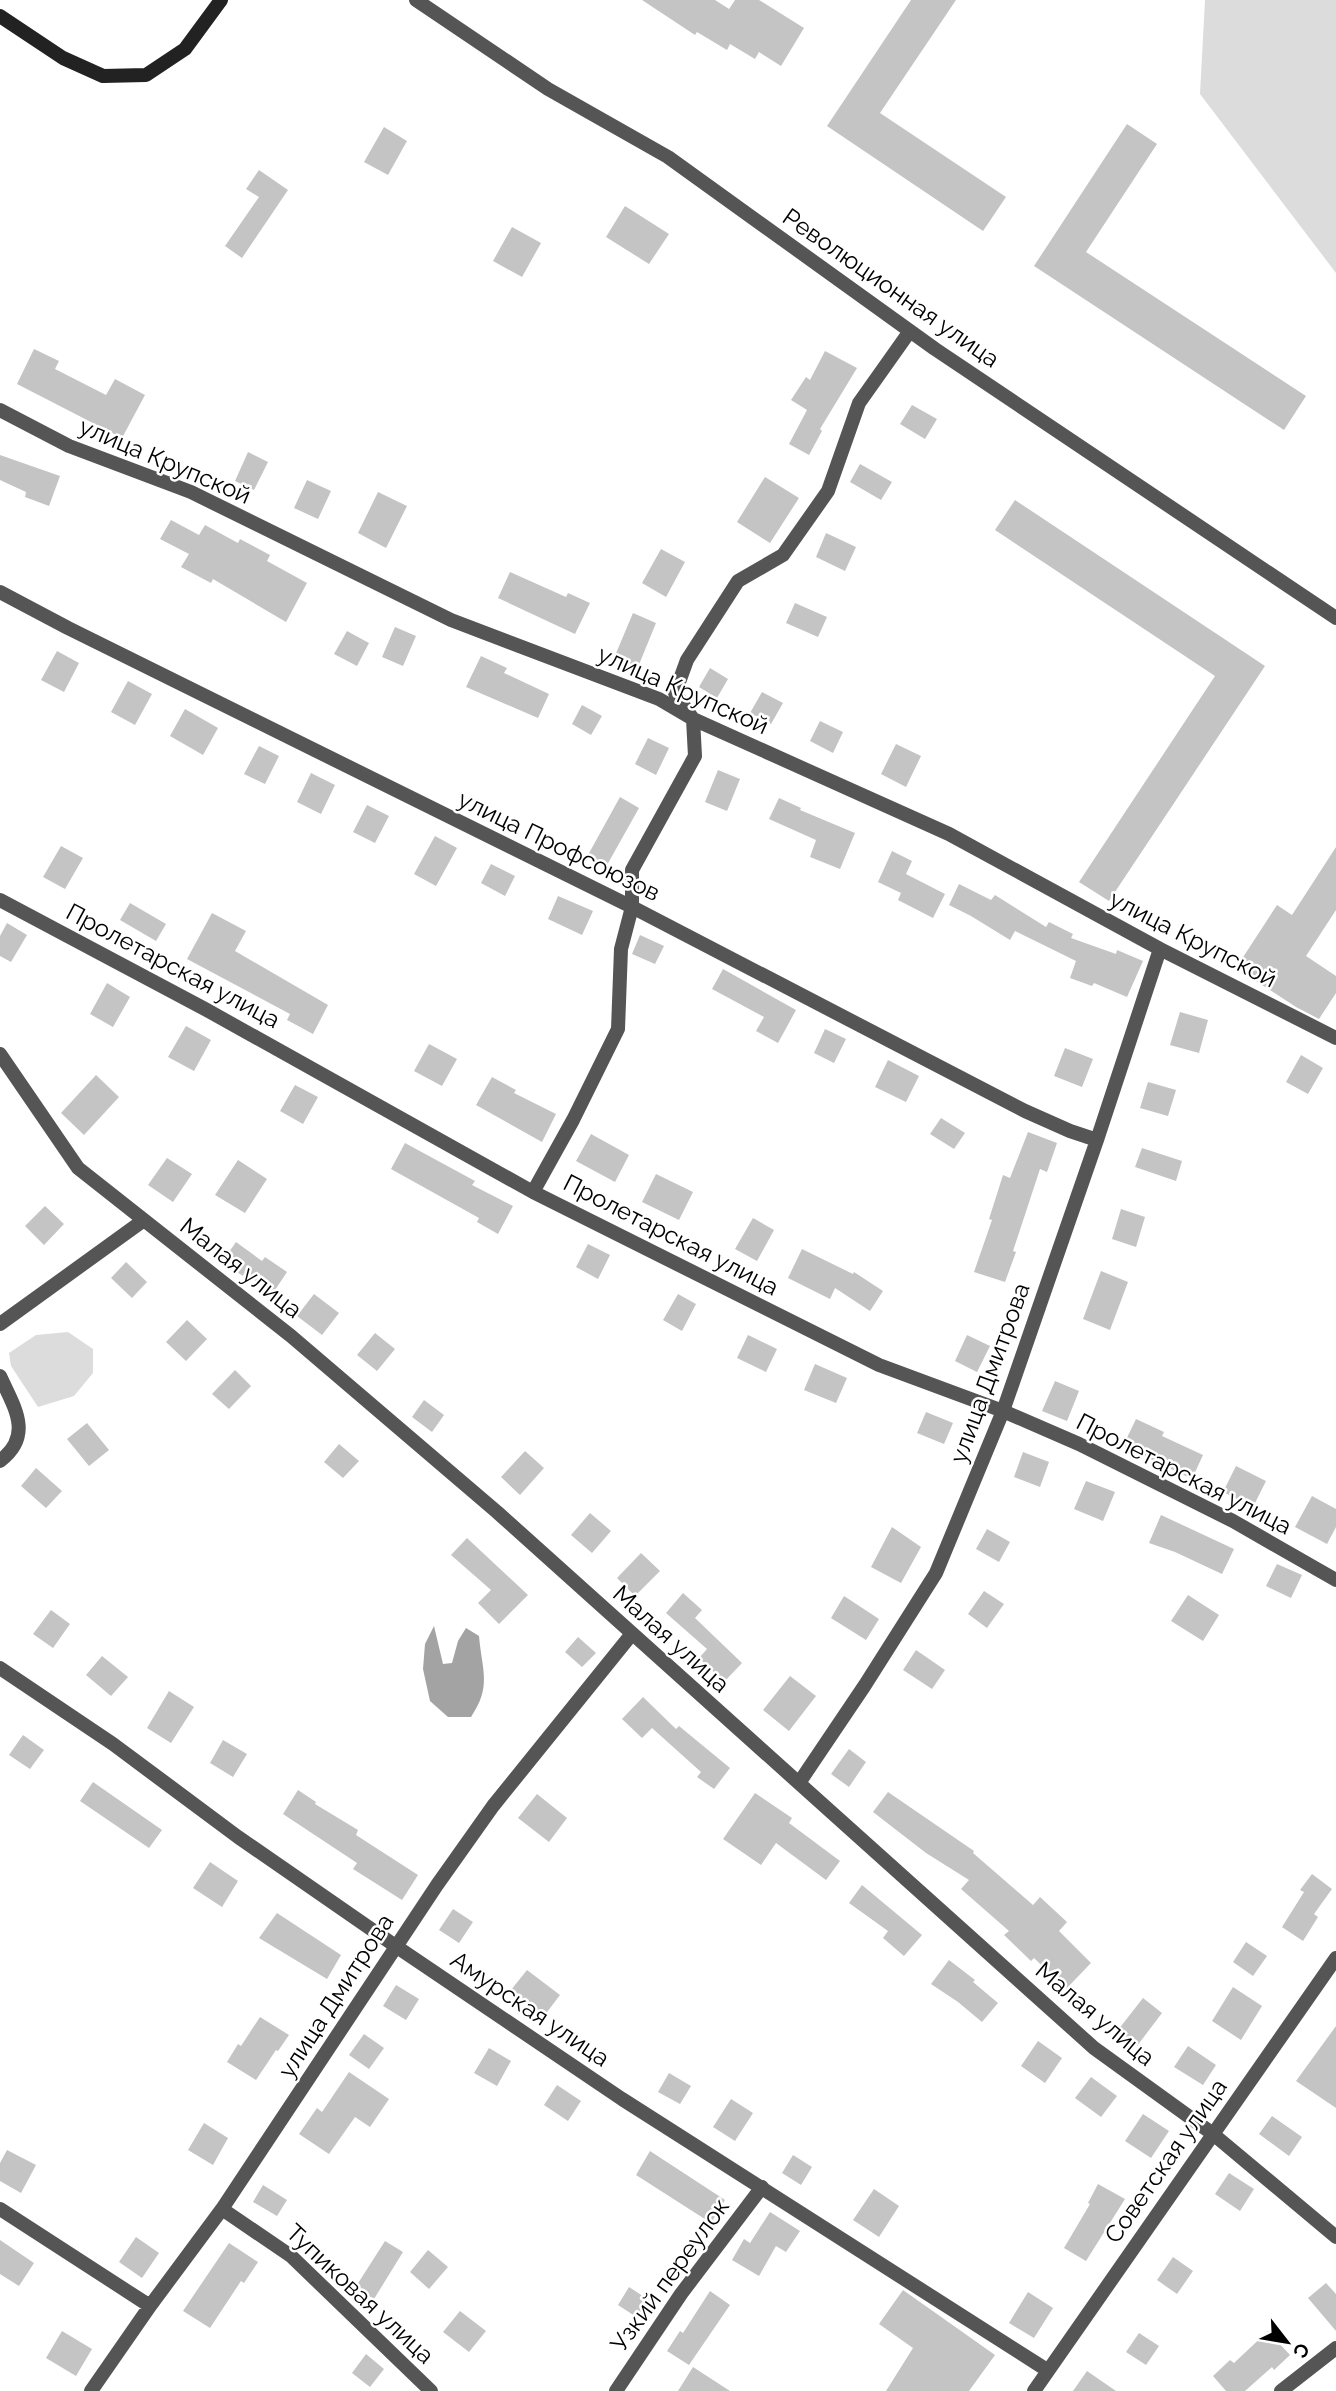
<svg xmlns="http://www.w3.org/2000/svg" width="1336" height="2391" font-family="Raleway,sans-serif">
<rect width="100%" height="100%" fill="#fff"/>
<path fill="#dcdcdc" d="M1205 0H1336V273L1200 94Z
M68 1332 93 1349V1373L74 1396 38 1407 11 1366 9 1353 36 1335Z"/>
<path fill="#a3a3a3" d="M434 1626 443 1664 452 1663 458 1641 466 1628 479 1636C482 1671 492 1686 471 1717H448L430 1701 423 1669 425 1644Z"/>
<path fill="#c4c4c4" d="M642 0H715L729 9 735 0H759L804 28 781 66 759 52 755 59 730 44 727 50 697 32 695 35Z
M911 0H956L880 113 1006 197 983 231 827 126Z
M1127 124 1157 144 1086 252 1306 396 1284 430 1034 266Z
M384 127 407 141 388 175 364 162Z
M259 170 288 190 242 258 225 246 259 197 246 189Z
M625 206 669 234 649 264 606 237Z
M512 227 541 243 522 277 493 261Z
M34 349 59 361 55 369 106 395 115 379 145 395 122 438 17 384Z
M825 351 857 368 820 429 822 431 809 455 789 444 807 410 791 400 806 377 810 380Z
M912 405 937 419 925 439 900 424Z
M248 452 268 462 254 490 235 481Z
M0 455 60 476 49 506 25 497 26 492 0 480Z
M860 464 892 482 881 500 850 482Z
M765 477 799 498 770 543 737 522Z
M307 480 331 491 318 519 294 508Z
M378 492 407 506 386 548 358 533Z
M1015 500 1265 666 1109 901 1079 882 1215 676 995 530Z
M171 520 199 535 205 525 238 543 240 539 270 555 267 561 307 583 286 622 213 579 211 583 181 567 189 554 160 539Z
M826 533 856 547 845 571 816 557Z
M661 549 685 562 666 597 642 583Z
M510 572 566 597 568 593 590 603 575 634 498 598Z
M795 603 827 617 818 637 786 623Z
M633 613 656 623 638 667 614 658Z
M395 627 416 636 403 666 382 657Z
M347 631 369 643 357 666 334 654Z
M57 651 79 663 64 692 41 680Z
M481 656 507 668 504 673 549 694 538 718 466 687Z
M710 668 728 679 717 698 699 687Z
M128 681 152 694 135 725 111 712Z
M762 692 783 703 771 724 750 713Z
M582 705 602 716 591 735 572 724Z
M185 709 218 728 203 755 170 736Z
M820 721 843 732 833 753 810 741Z
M648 738 669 748 656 775 635 764Z
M896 744 921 756 906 787 881 774Z
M259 746 279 756 265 784 244 774Z
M718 770 740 779 727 811 705 802Z
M311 773 335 785 321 814 297 802Z
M620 797 639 808 607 865 588 855Z
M779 798 801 808 800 810 855 833 840 869 810 857 816 840 769 819Z
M367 805 389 816 375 843 353 832Z
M435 836 457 848 436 886 414 874Z
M61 846 83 858 65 889 43 877Z
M1336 847V910L1306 956 1336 976V993L1319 1019 1296 1007 1236 968 1277 905 1292 915Z
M892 851 912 861 906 874 945 894 933 918 898 900 901 893 878 882Z
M491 864 515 876 505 896 481 883Z
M959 884 991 900 995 895 1046 927 1049 922 1073 934 1071 938 1116 954 1117 950 1143 961 1127 997 1094 983 1092 986 1070 978 1076 961 1015 931 1010 940 971 916 949 905Z
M558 896 593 911 582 935 548 919Z
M130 903 166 924 156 941 120 920Z
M212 913 246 931 235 951 328 1005 313 1034 287 1020 290 1014 187 959Z
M7 923 27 935 11 962 0 956V936Z
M640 935 664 946 655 964 632 954Z
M723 969 796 1010 778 1043 756 1031 764 1017 712 989Z
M107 983 130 997 113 1027 90 1014Z
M1180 1012 1208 1020 1199 1053 1170 1045Z
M186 1026 211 1040 194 1071 168 1057Z
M825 1029 846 1039 834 1063 814 1053Z
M429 1044 457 1059 442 1086 414 1071Z
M1065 1048 1093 1059 1082 1087 1054 1076Z
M1301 1055 1323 1068 1308 1094 1286 1082Z
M888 1060 919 1076 906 1102 875 1087Z
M96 1075 119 1097 84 1135 61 1113Z
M492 1077 516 1090 514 1093 556 1114 542 1142 476 1105Z
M1148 1082 1176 1090 1168 1116 1140 1108Z
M295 1085 318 1097 303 1124 280 1111Z
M941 1118 965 1133 954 1149 930 1134Z
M1028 1132 1057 1143 1047 1172 1040 1169 1013 1251 1016 1252 1005 1282 974 1272 992 1220 989 1219 1003 1175 1010 1178Z
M591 1134 629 1155 615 1182 576 1161Z
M405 1143 475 1181 472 1185 513 1206 498 1234 477 1222 479 1218 391 1169Z
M1142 1148 1182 1161 1176 1181 1135 1167Z
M167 1158 192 1174 173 1202 148 1185Z
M238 1160 267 1179 245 1213 215 1195Z
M656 1174 693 1192 679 1220 642 1202Z
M45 1206 64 1224 44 1245 25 1226Z
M1121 1209 1145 1217 1136 1247 1112 1239Z
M753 1218 774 1230 757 1261 735 1249Z
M236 1242 262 1261 265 1257 287 1272 273 1293 244 1273 243 1276 222 1262Z
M588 1244 610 1255 598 1279 576 1267Z
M802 1249 853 1274 854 1272 883 1291 870 1311 835 1288 830 1299 788 1278Z
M126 1262 147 1282 132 1298 111 1278Z
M1101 1271 1128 1282 1110 1330 1083 1319Z
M314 1294 339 1313 322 1335 297 1316Z
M678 1294 696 1304 682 1331 663 1320Z
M187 1320 207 1339 186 1361 166 1342Z
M375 1333 395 1349 377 1371 357 1355Z
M748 1335 777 1349 766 1372 737 1358Z
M967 1335 990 1346 977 1372 955 1361Z
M815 1364 847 1378 836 1403 804 1390Z
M235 1370 251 1386 229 1409 212 1394Z
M1055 1381 1079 1391 1067 1421 1042 1411Z
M424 1400 444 1415 432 1432 412 1417Z
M926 1412 953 1423 944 1444 917 1433Z
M1136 1419 1164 1432 1162 1436 1203 1455 1192 1479 1123 1446Z
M87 1423 109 1450 89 1466 67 1439Z
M339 1444 359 1461 343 1478 324 1462Z
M525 1451 544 1468 520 1495 501 1477Z
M1023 1452 1049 1462 1040 1487 1014 1477Z
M1236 1466 1266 1481 1253 1507 1223 1492Z
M36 1468 62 1491 46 1508 21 1486Z
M1086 1481 1115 1492 1103 1521 1074 1509Z
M1312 1496 1336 1509V1527L1327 1544 1295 1527Z
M590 1513 611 1531 592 1553 571 1535Z
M1161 1515 1234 1549 1222 1574 1175 1552 1149 1543Z
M892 1527 921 1547 901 1583 871 1567Z
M987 1529 1010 1542 999 1562 976 1549Z
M467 1538 528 1595 499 1624 478 1603 491 1590 451 1555Z
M641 1553 660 1571 635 1596 617 1578Z
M1277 1564 1302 1575 1291 1598 1266 1586Z
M984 1591 1004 1604 987 1628 968 1614Z
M683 1593 702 1610 695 1618 742 1663 724 1682 699 1658 707 1649 666 1613Z
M1188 1595 1219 1615 1203 1641 1171 1621Z
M844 1596 879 1619 866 1640 831 1618Z
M51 1610 70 1624 53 1648 33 1634Z
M578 1637 596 1653 582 1667 565 1652Z
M916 1650 945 1670 932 1689 903 1670Z
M102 1656 128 1677 111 1696 86 1675Z
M790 1676 816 1696 789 1731 763 1710Z
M169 1691 194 1707 171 1743 147 1728Z
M643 1697 676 1729 679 1726 730 1768 714 1789 697 1777 701 1772 652 1728 642 1738 622 1719Z
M23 1735 44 1750 30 1769 9 1755Z
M223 1740 247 1754 233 1777 210 1763Z
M849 1749 866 1762 849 1787 831 1774Z
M93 1782 162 1830 149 1848 80 1801Z
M298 1790 316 1802 315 1804 358 1830 356 1835 418 1875 402 1900 353 1869 357 1863 283 1814Z
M888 1792 974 1851 973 1853 1033 1905 1040 1897 1067 1922 1059 1931 1091 1963 1066 1989 1034 1958 1031 1961 1004 1935 1009 1931 961 1889 969 1880 926 1853 873 1812Z
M755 1793 792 1818 789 1823 840 1861 826 1880 776 1843 761 1865 723 1839Z
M537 1794 567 1818 549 1842 518 1818Z
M210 1862 238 1881 222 1907 193 1888Z
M1312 1874 1332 1889 1314 1914 1318 1917 1303 1941 1282 1927 1304 1892 1300 1890Z
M862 1885 922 1935 904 1956 883 1938 888 1931 849 1903Z
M453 1909 473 1922 459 1943 439 1930Z
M277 1913 341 1955 327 1979 259 1938Z
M1246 1942 1267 1956 1253 1976 1233 1962Z
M949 1960 975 1980 973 1982 998 2003 982 2022 958 2002 931 1984Z
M527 1970 560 1995 544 2016 511 1990Z
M396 1985 419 1999 406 2020 383 2006Z
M1233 1987 1262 2006 1241 2040 1212 2021Z
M1143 1998 1162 2013 1137 2046 1118 2030Z
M260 2017 289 2035 278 2051 276 2050 256 2080 227 2062 238 2044 241 2046Z
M1336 2026V2108L1296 2081Z
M364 2034 384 2048 369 2069 349 2055Z
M1038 2041 1062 2058 1045 2083 1021 2066Z
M1188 2046 1216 2065 1203 2085 1174 2067Z
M489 2048 511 2061 497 2086 474 2073Z
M349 2072 389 2099 370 2127 355 2117 329 2154 299 2134 317 2108 322 2112Z
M669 2073 691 2086 680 2104 658 2092Z
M1091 2077 1117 2096 1101 2117 1075 2098Z
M557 2085 581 2101 568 2121 544 2105Z
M731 2099 753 2113 735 2141 713 2127Z
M1143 2114 1169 2131 1151 2158 1125 2141Z
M1272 2116 1302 2137 1289 2156 1259 2134Z
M204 2123 228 2138 213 2165 188 2150Z
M7 2150 36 2165 21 2193 0 2181V2163Z
M650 2151 725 2200 711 2223 636 2175Z
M793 2155 812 2167 801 2185 782 2173Z
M1229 2173 1254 2189 1240 2211 1215 2194Z
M1098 2184 1125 2199 1086 2261 1064 2248 1090 2204 1088 2203Z
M263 2185 287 2200 277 2216 253 2202Z
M874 2189 899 2206 879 2237 853 2220Z
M770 2212 800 2231 786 2252 776 2246 759 2276 732 2260 744 2239 750 2243Z
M136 2237 159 2253 142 2278 119 2262Z
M0 2240 34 2263 19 2286 0 2274Z
M385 2241 403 2252 374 2299 355 2288Z
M229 2243 258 2262 244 2283 241 2281 210 2328 183 2311Z
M428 2250 448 2267 429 2289 410 2272Z
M1173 2257 1193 2271 1177 2294 1157 2280Z
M1326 2283 1336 2294V2331L1308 2298Z
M629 2287 655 2304 644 2322 618 2305Z
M903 2290 995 2355 969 2391H886L913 2348 879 2324Z
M710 2291 730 2305 689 2365 667 2351 680 2331 683 2333Z
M1028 2292 1053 2308 1034 2338 1009 2323Z
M460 2311 486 2331 469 2352 443 2332Z
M62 2331 92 2349 76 2376 46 2358Z
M1268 2331 1290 2355 1274 2370 1272 2367 1245 2391H1226L1213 2376 1230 2360 1234 2363Z
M1139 2333 1159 2346 1146 2365 1126 2352Z
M366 2354 384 2369 370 2387 352 2373Z
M693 2367 730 2391H678Z
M1087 2371 1116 2391H1073Z"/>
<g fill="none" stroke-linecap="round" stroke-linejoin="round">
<path stroke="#555" stroke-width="14" d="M416 0 548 89 668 157 935 349 1336 618
M0 410 69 446 191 492 451 620 659 699 693 719 949 834 1160 949 1336 1038
M0 592 68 628 632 907 1025 1111 1070 1131 1097 1140
M0 900 205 1009 533 1192 879 1365 1003 1411 1079 1444 1233 1521 1336 1580
M0 1054 78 1168 291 1336 497 1512 1094 2048 1213 2134 1336 2237
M533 1192 573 1120 618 1029 621 949 632 907V870L695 756 693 719 675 693 687 660 738 581 783 555 828 491 859 403 910 331
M0 1324 144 1220
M0 1376C14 1407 34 1435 0 1461
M0 1668 113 1744 238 1837 397 1947 622 2099 1047 2370
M799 1783 865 1685 936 1573 1003 1411 1097 1140 1160 949
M0 2209 150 2306
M222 2209 291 2256 431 2391
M91 2391 150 2306 222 2209 437 1885 493 1806 631 1635
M616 2391 681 2294 762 2187
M1034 2391 1336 1958
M1281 2391 1336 2348"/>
<path stroke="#222" stroke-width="14" d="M0 16 63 58 103 76 146 75 185 49 221 0"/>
</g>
<g text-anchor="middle" stroke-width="5" stroke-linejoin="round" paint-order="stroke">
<g font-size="24" fill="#000" stroke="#fff">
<text transform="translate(891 288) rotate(35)" y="8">Революционная улица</text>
<text transform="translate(165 461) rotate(23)" y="8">улица Крупской</text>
<text transform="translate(683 690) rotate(24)" y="8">улица Крупской</text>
<text transform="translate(559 846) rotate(26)" y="8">улица Профсоюзов</text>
<text transform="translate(1193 939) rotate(27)" y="8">улица Крупской</text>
<text transform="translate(173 966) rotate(28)" y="8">Пролетарская улица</text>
<text transform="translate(671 1235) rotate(27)" y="8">Пролетарская улица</text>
<text transform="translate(241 1268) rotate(38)" y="8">Малая улица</text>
<text transform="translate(990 1373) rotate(-70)" y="8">улица Дмитрова</text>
<text transform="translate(1184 1474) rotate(27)" y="8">Пролетарская улица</text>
<text transform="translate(671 1639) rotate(42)" y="8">Малая улица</text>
<text transform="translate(336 1996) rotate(-57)" y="8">улица Дмитрова</text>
<text transform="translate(530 2009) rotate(34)" y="8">Амурская улица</text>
<text transform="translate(1095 2014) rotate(40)" y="8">Малая улица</text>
<text transform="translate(1166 2161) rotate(-55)" y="8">Советская улица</text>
<text transform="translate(670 2275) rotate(-54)" y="8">Узкий переулок</text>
<text transform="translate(360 2294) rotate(43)" y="8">Тупиковая улица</text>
</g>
</g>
<g transform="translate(1287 2342) rotate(121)" stroke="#ffffff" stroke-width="5" paint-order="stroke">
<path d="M0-5L12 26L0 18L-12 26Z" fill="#000000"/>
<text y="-10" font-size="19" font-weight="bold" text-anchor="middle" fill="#000000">С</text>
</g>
</svg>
